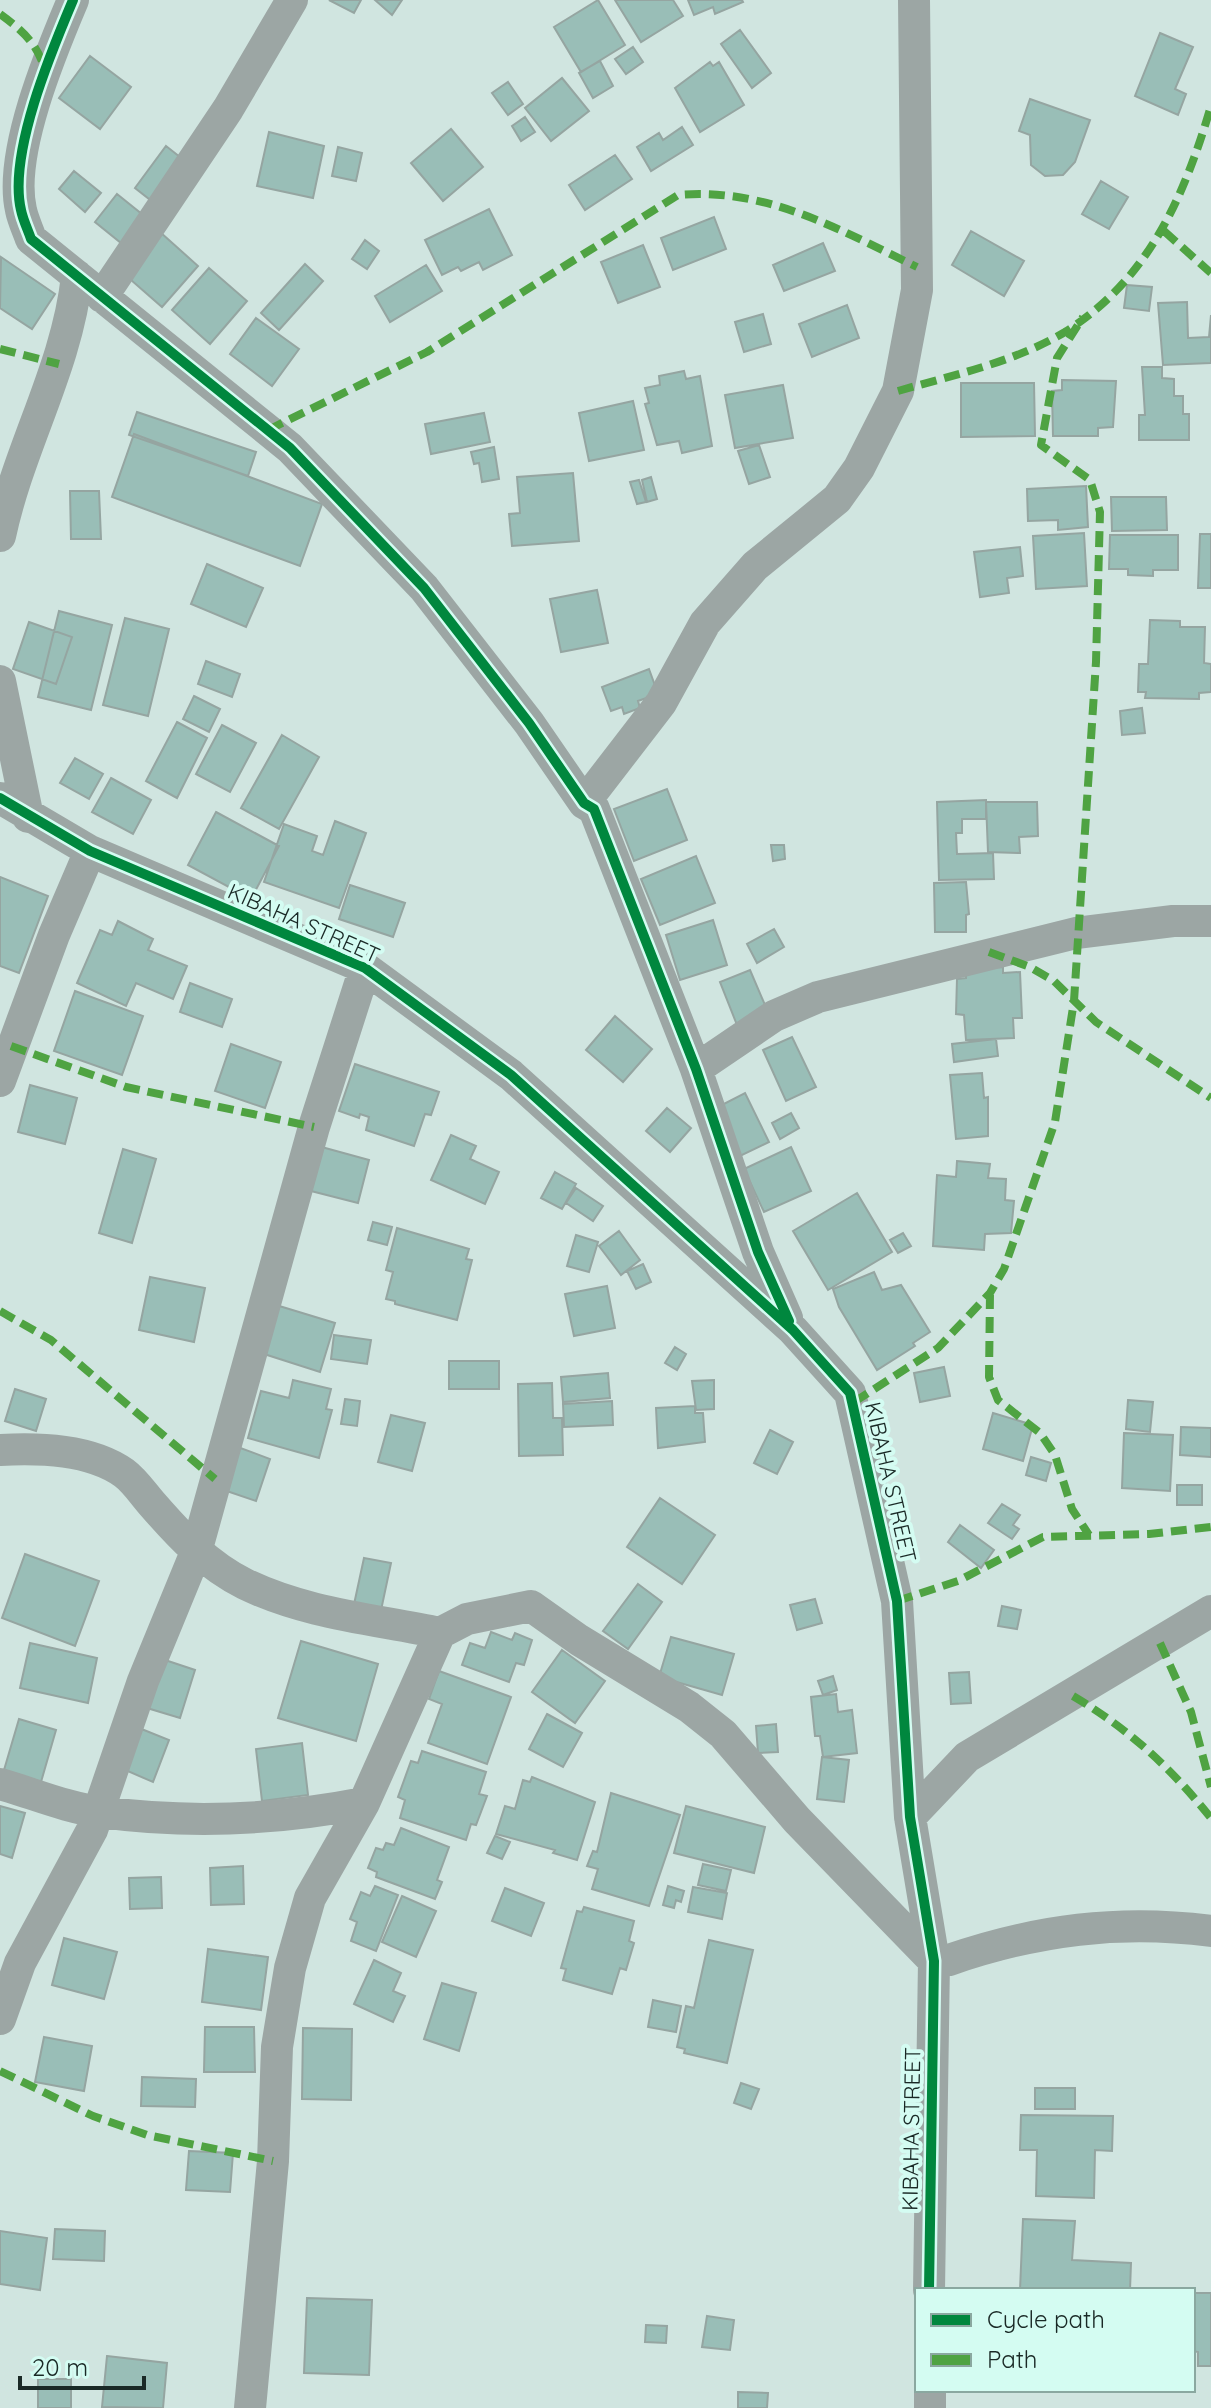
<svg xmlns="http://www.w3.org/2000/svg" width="1211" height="2408" font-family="Quicksand,sans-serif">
<rect width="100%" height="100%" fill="#d0e5e0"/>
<path fill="#99beb7" stroke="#95a5a1" stroke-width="2" d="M329 0H361L354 13Z
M375 0H402L392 15Z
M598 0 625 45 581 72 554 27Z
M615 0H673L683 16 641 42Z
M688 0H742L743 2 715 14 713 7 694 15Z
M740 30 771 73 752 88 721 44Z
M1160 33 1193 47 1175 89 1186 94 1178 115 1135 96Z
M633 47 643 62 626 74 615 59Z
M90 56 131 87 100 129 59 98Z
M600 61 613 86 593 98 579 73Z
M710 62 713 66 719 62 744 105 700 132 675 88Z
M562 78 589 111 551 141 525 108Z
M508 82 523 104 508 115 492 93Z
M1030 99 1090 120 1075 162 1063 175 1045 176 1031 165 1030 135 1019 131Z
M525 117 535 132 521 141 512 126Z
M682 127 693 145 651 171 637 147 659 133 663 140Z
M451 129 483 167 443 201 411 163Z
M269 132 324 146 313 198 257 186Z
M166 146 190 165 158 206 135 188Z
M338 147 362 153 356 181 332 176Z
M615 155 632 179 585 210 569 185Z
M74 171 101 193 85 212 59 189Z
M1101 181 1128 197 1109 229 1082 214Z
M117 194 143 215 121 243 95 222Z
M489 209 512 255 483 270 479 262 461 271 458 267 442 275 425 240Z
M714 217 726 249 673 270 661 238Z
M971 231 1024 261 1004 296 952 265Z
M160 232 198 266 162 307 123 273Z
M365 240 379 251 367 269 352 259Z
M823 243 835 271 784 291 773 265Z
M643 245 660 287 618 303 601 262Z
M1 257 55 294 32 329 0 308Z
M305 264 323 281 279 330 261 313Z
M426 265 442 291 390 322 375 296Z
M209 268 247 301 210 344 172 310Z
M1127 285 1152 287 1149 311 1124 308Z
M1187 302 1188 338 1209 337 1211 315V363L1163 365 1158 303Z
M847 305 859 338 812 357 799 324Z
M763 314 771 344 744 352 735 322Z
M256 318 299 349 272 386 230 354Z
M1142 367H1162V378L1174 379V396H1183V414H1189V440H1139V415H1145Z
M684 371 686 379 700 376 712 446 682 453 679 441 657 445 645 404 649 403 645 388 660 385 659 376Z
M1062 380 1116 381 1113 427 1098 428V436H1053L1052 391 1062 390Z
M961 383H1034L1035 436 961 437Z
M783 385 793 438 735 448 725 395Z
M633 401 644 450 589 461 579 413Z
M137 412 256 452 248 476 129 435Z
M484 413 490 442 431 454 425 424Z
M134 434 322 504 300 566 112 497Z
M759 445 770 477 749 484 738 451Z
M494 447 499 479 482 482 479 463 474 464 471 452Z
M573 473 579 541 512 546 509 514 520 513 517 477Z
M651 477 657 499 647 502 642 480Z
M639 480 646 502 637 504 630 482Z
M1086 486 1088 527 1058 530V520L1028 521 1027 489Z
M70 491H99L101 539H71Z
M1111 497H1166L1167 530 1112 531Z
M1084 533 1087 586 1036 589 1033 536Z
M1200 534H1211V588H1198Z
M1110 535H1178V570H1153V576L1128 575V569H1109Z
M1020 547 1023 576 1007 578 1009 593 980 597 974 552Z
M207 564 263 588 246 627 191 604Z
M597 590 608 643 561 652 550 599Z
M59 611 112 625 91 710 38 697Z
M125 618 169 629 148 716 103 705Z
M1150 620 1180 621V627H1205L1204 663 1211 664V692L1199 693V699L1145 698 1146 692H1138L1139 664H1148Z
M29 622 72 637 56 684 13 669Z
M206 661 240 674 232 697 198 684Z
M649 669 658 694 638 701 640 708 624 714 622 707 611 711 602 687Z
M194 696 220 709 209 732 183 719Z
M1142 708 1145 733 1122 735 1120 711Z
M177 722 207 738 177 798 146 781Z
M222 725 256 743 230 792 196 774Z
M282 735 319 757 279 829 241 808Z
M75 758 103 774 89 799 60 783Z
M111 778 151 800 133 834 92 812Z
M667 789 687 840 634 861 614 809Z
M986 800V819H962V833H956L957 854 993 853 994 879 939 880 937 802Z
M986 802H1037L1038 836 1019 837 1020 853 988 852Z
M216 812 279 846 251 899 188 865Z
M335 821 366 833 339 908 264 882 284 824 317 836 312 851 323 855Z
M771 845H784L785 859 773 861Z
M696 856 715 903 660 925 641 879Z
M0 877 48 896 19 973 0 966Z
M966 882 969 914 966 915V932H935L934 883Z
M350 885 405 903 393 937 339 919Z
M713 920 727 965 680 980 666 935Z
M118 921 153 939 148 950 187 966 173 999 136 983 126 1006 77 983 100 930 112 935Z
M774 929 784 947 757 963 747 944Z
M1003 967V973L1020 972 1022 1018H1013L1014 1038 966 1040 964 1015 956 1014 957 979 966 978V969Z
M750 970 768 1012 737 1025 720 982Z
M190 983 232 999 222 1027 180 1012Z
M75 991 143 1016 122 1075 54 1051Z
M615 1016 652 1049 623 1082 586 1050Z
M792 1037 816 1087 786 1101 763 1050Z
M996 1039 998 1056 954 1062 952 1044Z
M231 1044 281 1062 265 1108 215 1091Z
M355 1064 439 1092 431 1115 425 1114 414 1146 366 1130 369 1117 360 1114 359 1118 339 1111Z
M982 1073 984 1098 988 1097V1136L956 1139 950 1075Z
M30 1085 77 1098 65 1144 18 1132Z
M745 1093 769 1142 740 1156 716 1108Z
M667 1108 691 1128 670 1152 646 1131Z
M791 1113 799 1128 780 1139 772 1123Z
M451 1135 476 1146 470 1159 499 1172 485 1204 431 1180Z
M318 1146 369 1160 358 1203 307 1190Z
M791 1147 811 1191 764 1212 744 1169Z
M123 1149 156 1159 132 1243 99 1233Z
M957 1161 990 1164 988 1178 1006 1179 1005 1200 1014 1201 1011 1233 985 1234 984 1250 933 1246 937 1175 956 1177Z
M555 1172 576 1184 562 1209 541 1198Z
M576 1188 603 1206 593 1221 566 1203Z
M857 1193 892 1252 828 1290 793 1231Z
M373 1222 392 1227 387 1245 368 1240Z
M397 1228 469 1249 466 1259 472 1260 457 1320 395 1304V1301L386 1299 393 1272 386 1270Z
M619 1231 640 1260 621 1275 599 1246Z
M903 1233 911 1246 898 1253 890 1240Z
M576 1235 598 1242 589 1272 567 1266Z
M643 1264 651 1282 636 1289 627 1271Z
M874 1272 882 1290 901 1285 930 1332 913 1343 915 1346 877 1370 839 1307 833 1289Z
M150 1277 205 1288 194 1342 139 1330Z
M607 1286 615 1328 574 1336 565 1294Z
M276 1305 335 1323 320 1372 261 1353Z
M334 1335 371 1340 367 1364 331 1359Z
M675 1347 686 1354 677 1370 665 1363Z
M449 1361H499V1389H449Z
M944 1367 950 1396 920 1402 914 1373Z
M608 1373 610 1398 563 1402 561 1377Z
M293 1380 331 1389 326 1409 332 1410 319 1458 248 1438 261 1391 289 1398Z
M714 1380V1409L696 1410 692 1381Z
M552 1383 553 1418H562L563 1455 519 1456 518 1384Z
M15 1389 46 1399 36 1431 5 1421Z
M345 1399 360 1401 357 1426 341 1424Z
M1128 1400 1153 1402 1150 1432 1126 1429Z
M612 1401 613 1425 564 1427 563 1404Z
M695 1406V1413H703L705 1442 658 1448 656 1408Z
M993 1413 1033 1425 1023 1461 983 1449Z
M391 1415 425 1423 412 1471 378 1462Z
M1181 1427 1211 1428V1457L1180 1455Z
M770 1430 793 1442 777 1474 754 1463Z
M1124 1433 1173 1435 1170 1491 1122 1488Z
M235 1446 270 1459 256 1501 221 1489Z
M1031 1457 1051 1463 1046 1481 1026 1475Z
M1177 1485H1202V1505H1177Z
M660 1498 715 1535 682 1584 627 1547Z
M1002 1504 1020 1515 1013 1525 1019 1529 1012 1539 988 1523Z
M960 1525 994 1550 981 1568 948 1542Z
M25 1554 99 1581 75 1646 2 1618Z
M364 1558 391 1563 380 1615 353 1609Z
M638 1584 662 1602 628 1649 603 1631Z
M815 1599 822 1623 797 1630 790 1605Z
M1002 1606 1021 1610 1017 1629 998 1626Z
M491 1632 512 1640 515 1633 532 1640 524 1665 516 1663 509 1682 462 1665 470 1643 485 1648Z
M671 1637 734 1654 722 1695 659 1677Z
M301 1641 378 1664 356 1741 278 1718Z
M30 1643 97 1658 88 1703 20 1688Z
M562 1650 605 1681 575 1723 532 1692Z
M162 1659 195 1670 180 1718 147 1708Z
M439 1671 511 1697 487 1764 428 1743 442 1704 429 1699Z
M969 1672 971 1703 951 1704 949 1673Z
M833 1676 837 1690 823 1695 818 1681Z
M836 1694 838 1712 852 1710 857 1753 823 1757 820 1736H815L811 1697Z
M547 1714 582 1733 563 1767 529 1749Z
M19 1719 56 1730 41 1782 4 1770Z
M776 1724 778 1752 758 1753 756 1726Z
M139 1728 169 1740 153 1782 123 1769Z
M302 1743 308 1795 262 1801 256 1749Z
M422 1751 486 1772 479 1794 487 1796 476 1825 471 1824 466 1840 400 1818 405 1800 398 1797 411 1761 418 1763Z
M822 1757 849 1760 844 1802 817 1799Z
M532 1777 595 1802 577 1860 553 1853 555 1850 496 1834 505 1806 515 1809 523 1780 530 1782Z
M611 1793 680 1815 649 1906 592 1889 598 1869 587 1866 593 1851 597 1852Z
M0 1806 25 1813 12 1858 0 1854Z
M686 1806 765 1827 754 1873 674 1853Z
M401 1828 449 1847 437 1880 442 1882 435 1899 376 1877 377 1872 368 1868 376 1848 383 1850 386 1843 394 1845Z
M495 1836 510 1842 502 1859 487 1853Z
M703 1864 731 1870 726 1891 698 1885Z
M243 1866 244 1904 211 1905 210 1868Z
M161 1877 162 1908 130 1909 129 1878Z
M375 1886 398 1895 376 1951 351 1941 357 1922 350 1919 361 1892 370 1896Z
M668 1886 684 1891 681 1902 676 1900 674 1908 663 1905Z
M693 1887 727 1893 722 1919 688 1912Z
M505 1888 544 1903 531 1936 492 1921Z
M402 1896 436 1911 416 1957 382 1942Z
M584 1907 634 1921 629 1941 634 1943 626 1970 620 1968 612 1994 563 1980 566 1969 561 1968 577 1911 582 1912Z
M64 1938 117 1952 104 1999 52 1985Z
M709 1940 753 1950 727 2063 684 2053 685 2049 677 2047 686 2006 694 2008Z
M208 1949 268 1957 261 2010 202 2002Z
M374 1960 401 1973 393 1991 405 1996 393 2022 354 2004Z
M442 1983 476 1993 459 2051 424 2039Z
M653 2000 681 2006 676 2032 648 2027Z
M205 2027H254L255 2072H204Z
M303 2028 352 2029 351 2100 302 2099Z
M44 2037 92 2046 84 2091 35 2082Z
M142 2077 196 2079 195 2107 141 2106Z
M741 2083 759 2089 751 2109 734 2103Z
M1035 2088H1075V2109H1035Z
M1021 2115 1113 2116 1112 2151 1095 2150 1094 2198 1036 2196 1037 2150H1020Z
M189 2151 233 2153 230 2192 186 2190Z
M1023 2219 1075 2221 1072 2260 1131 2263 1130 2290H1020Z
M55 2229 105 2231 104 2261 53 2259Z
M0 2231 47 2238 40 2290 0 2284Z
M1193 2293H1211V2366H1198V2352L1193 2351Z
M307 2298 372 2300 369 2375 304 2373Z
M707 2316 734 2320 730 2350 702 2347Z
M646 2325 667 2326 666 2343 645 2342Z
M107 2356 167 2363 163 2408 102 2407Z
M38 2379H71V2408H38Z
M738 2392 768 2393 767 2408H738Z"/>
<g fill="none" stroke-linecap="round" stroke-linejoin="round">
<path stroke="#9ca6a4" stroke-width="32" d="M73 0C51 52 8 154 21 210 23 220 28 230 31 239L290 448 424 588 529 723 584 803 594 809 696 1069 758 1252 787 1318
M102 297 228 109 292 0
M0 536C19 446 67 368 77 276
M0 681 28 817
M0 798 90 851 365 968 511 1075 793 1330 850 1393 897 1601 910 1817 934 1961 929 2290
M584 803 661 703 705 623 755 566 837 499 859 468 898 391 917 290 914 0
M696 1069 774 1016 818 997 1076 933 1173 921H1211
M0 1081 54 935 90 851
M0 1450C40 1448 90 1449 124 1473 135 1481 144 1495 153 1505 180 1536 207 1565 245 1584 307 1614 374 1619 440 1633
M0 1784C32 1793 67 1808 101 1812 189 1824 277 1820 364 1803
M910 1817 967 1757 1211 1611
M949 1960C1036 1930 1120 1919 1211 1931
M0 2019 20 1963 92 1830 143 1681 196 1552 314 1127 365 968
M930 2390V2408
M250 2408 273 2161 277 2047 290 1968 310 1898 364 1803 440 1633 467 1619 531 1606 579 1640 689 1707 723 1734 797 1820 934 1961"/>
<path stroke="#4fa342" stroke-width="8" stroke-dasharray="16 8" stroke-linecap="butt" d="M0 14C22 30 37 43 45 70
M1164 231 1211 273
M0 349 59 364
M898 391C953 375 1015 362 1065 332 1149 279 1184 197 1211 106
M268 430 427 352 678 195C766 187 840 230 917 267
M989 952 1030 967 1054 981 1096 1022 1211 1098
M11 1046 126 1087 314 1127
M990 1293 989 1377 998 1400 1040 1433 1055 1455 1072 1509 1089 1535
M0 1311 51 1340 215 1479
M854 1402 938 1348 990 1293 1004 1269 1055 1122 1074 1001 1096 662 1100 512 1090 480 1041 445 1057 358 1083 317
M897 1601 958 1581 1043 1537 1149 1534 1211 1527
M1160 1643 1191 1712 1211 1787
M1073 1696C1130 1730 1169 1766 1211 1818
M0 2071 93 2116 147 2135 273 2161"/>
<defs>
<path id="cycleway" d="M73 0C51 52 8 154 21 210 23 220 28 230 31 239L290 448 424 588 529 723 584 803 594 809 696 1069 758 1252 789 1321
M0 798 90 851 365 968 511 1075 793 1330 850 1393 897 1601 910 1817 934 1961 929 2290"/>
</defs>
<use href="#cycleway" stroke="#d4fcf2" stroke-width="15"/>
<use href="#cycleway" stroke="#00873e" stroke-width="10"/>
</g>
<g text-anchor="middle" stroke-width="8" stroke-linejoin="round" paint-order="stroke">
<g font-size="22" fill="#1a2926" stroke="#d4fcf2">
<text transform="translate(304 923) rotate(24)" y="8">KIBAHA STREET</text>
<text transform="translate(891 1482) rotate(77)" y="8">KIBAHA STREET</text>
<text transform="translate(911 2129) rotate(-89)" y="8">KIBAHA STREET</text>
</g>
</g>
<rect x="915" y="2288" width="280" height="104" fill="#d4fcf2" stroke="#8aa8a0" stroke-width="2"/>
<rect x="931" y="2314" width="40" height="12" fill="#00873e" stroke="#8aa8a0" stroke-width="2"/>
<text x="987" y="2328" font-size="24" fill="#1a2926">Cycle path</text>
<rect x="931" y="2354" width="40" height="12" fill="#4fa342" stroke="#8aa8a0" stroke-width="2"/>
<text x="987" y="2368" font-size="24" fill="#1a2926">Path</text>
<path d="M20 2376v12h124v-12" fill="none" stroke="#1a2926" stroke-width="4"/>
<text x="32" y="2376" font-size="24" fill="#1a2926" stroke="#d4fcf2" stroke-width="6" paint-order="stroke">20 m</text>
</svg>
